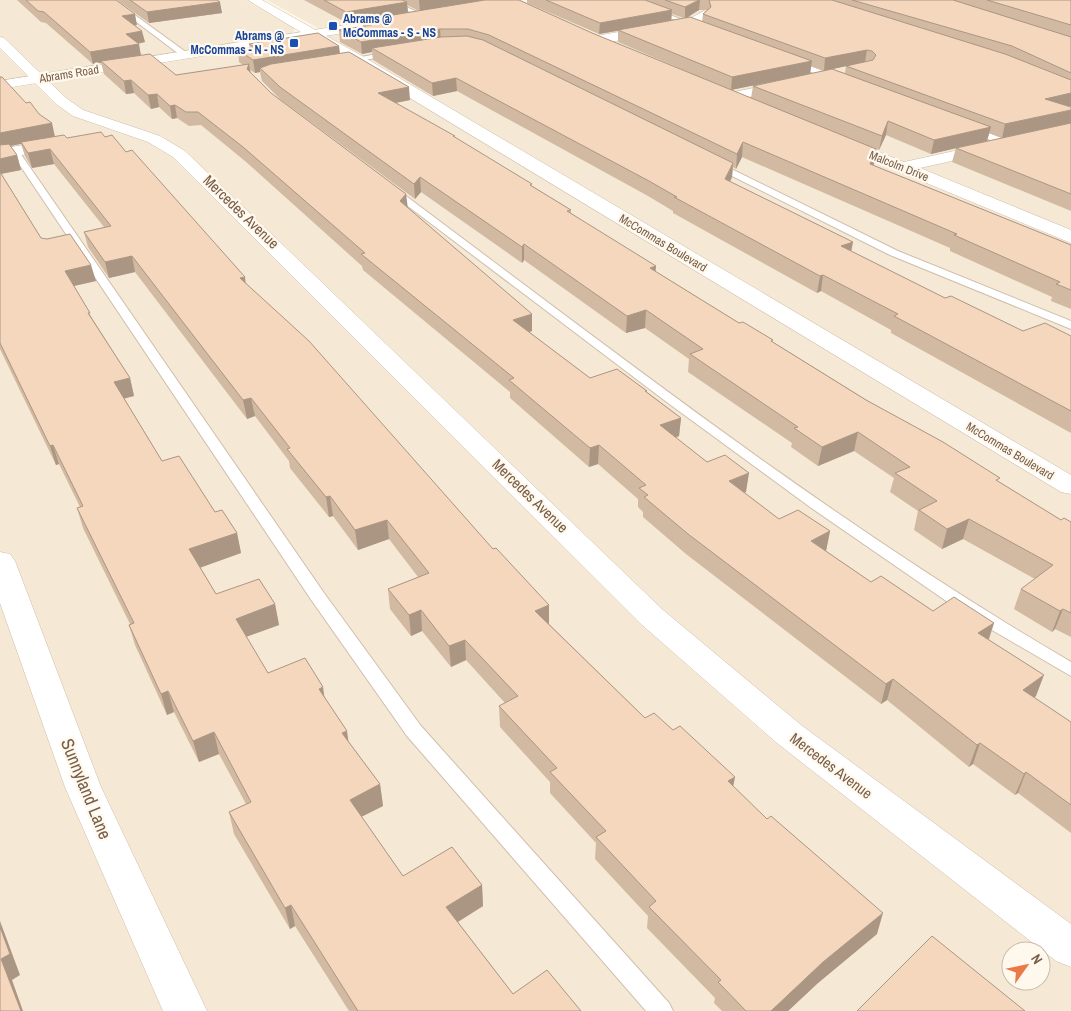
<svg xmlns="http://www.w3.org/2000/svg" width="1071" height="1011" font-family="'Archivo Narrow',sans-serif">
<rect width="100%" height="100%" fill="#fdf6e6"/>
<path fill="#f5e8d4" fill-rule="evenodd" d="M0 0H245L294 28V31L291 34 0 80Z
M267 0H497L318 28Z
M549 0H1071V1011H0V90ZM1011 951H1041V981H1011Z"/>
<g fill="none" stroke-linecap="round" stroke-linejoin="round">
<defs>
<path id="service" d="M107 0H114L190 55 183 57Z
M383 0H391L426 16 421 17Z
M621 0H630L699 26 694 27Z
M393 51 396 55 344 63 340 61Z
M792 60 839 76 840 78 833 80 789 64V60Z
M970 126 1012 142 1013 144 1006 146 967 131 966 129Z
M12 150H18L324 593 421 726 669 1003 673 1011H646L407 736 312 601 11 152Z
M715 161 898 251 1071 321V329L890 255 712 166V162Z
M388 187H394C615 352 833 523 1071 662V676L968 616 810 507 668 403 388 191Z"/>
<path id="minor" d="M248 0H262L362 56 1071 475V494L1061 492Z
M704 11 710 15C697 31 619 40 596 44L590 40 596 36 687 20Z
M0 37 4 38 66 98 83 110 160 136 185 151 663 610 801 725 1071 924V967L1056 961 777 743 641 624 173 157 148 142 73 116 56 104 0 48Z
M787 81 792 82 794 85 792 88 730 101 723 97 725 94Z
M841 137 904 162 991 143 997 145 999 148 997 151 920 168 1071 230V243L835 145 833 142Z
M60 139 66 141 68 144 66 147 0 159V149Z
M0 552 10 554 15 561 101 787 207 1011H163L65 787 0 603Z"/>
<path id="secondary" d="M401 16 407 20 405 23 0 89V81Z"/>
</defs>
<use href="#service" stroke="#cfbeab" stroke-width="2"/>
<use href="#minor" stroke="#cfbeab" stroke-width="1"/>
<use href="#secondary" stroke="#d3bfa8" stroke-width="1"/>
<use href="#service" fill="#fff" fill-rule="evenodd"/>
<use href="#minor" fill="#fff" fill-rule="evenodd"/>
<use href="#secondary" fill="#fff" fill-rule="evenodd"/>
</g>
<path fill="#d2b9a2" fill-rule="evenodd" d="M17 0H116L137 25H135L145 42 138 44 141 55 176 75 243 65 239 62 238 50 250 48 249 44 339 46 340 53 410 100 396 103 455 138 571 210V213L655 271 739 323 773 342 1061 520 1071 522V637L1055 629 1052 632 1014 609 1021 589 1035 579 963 539 942 549 914 530 918 511 890 492 894 478 854 451 818 466 791 447 792 443 688 372 689 359 645 328 626 333 524 260 522 263 421 192 415 199 281 100 262 81 260 72 255 73 250 70 251 73 271 93 406 194 407 208 532 331 529 332 590 378 647 392 681 418 679 436 676 438 746 492 744 493 779 519 830 531 826 551 871 582 933 611 994 623 989 640 1036 696 1034 698 1071 722V833L1018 793 1015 795 973 764 969 767 887 700 881 704 686 554 643 517V512L638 507V499L598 464 589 467 510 398V392L363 270 362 266 245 161 201 125 189 126 177 118 172 119 159 107 151 109 134 93 126 94 104 74 101 63 93 64 46 23 41 22Z
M117 0H217L222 13 149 23Z
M304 0H519L592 33 723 87 618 42V31L599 34 527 3V0H1071V106H1068L1002 138 989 133 987 141 1071 123V211L952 162 956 148 931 154 886 135 879 150 876 149 873 165 1071 245V309L1051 301 1052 297 950 251V248L742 157 736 169 733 167 732 177 730 182 851 251 945 298 1023 331 1071 336V433L891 333V330L821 291 817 293 673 213V211L648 196 457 91 433 96 373 60 372 52 362 54 340 42 339 30 363 26 362 21 347 23ZM407 5 419 11 408 12ZM699 10H707L703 14 702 22 685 18ZM672 14 684 18 671 21ZM811 66 823 71 810 74ZM846 66 845 73 832 69ZM783 79 753 86 751 98 731 90Z
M0 77 55 136 67 138 105 137 126 152 246 283 549 624 645 718 733 786 877 934 818 983 788 1011H722L714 1003 715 998 647 928 648 916 595 859 596 843 550 793V782L500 727 499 706 505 703 466 660 451 667 422 631 411 636 390 609 388 589 418 577 389 539 358 550 333 516 329 517 290 468 289 461 255 416 247 419 135 272 109 278 88 247 84 232 104 227 54 164 32 168 25 156 21 144 10 146 17 155 21 170 1 174 41 238 96 281 74 286 92 318 130 378 134 396 124 398 162 461 237 533 241 553 200 567 216 594 275 604 279 625 246 637 268 673 324 696 348 741 380 784 383 806 361 817 403 876 482 885 483 906 458 922 513 994 581 1011H349L295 926 290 929 234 834 229 812 246 804 219 754 199 762 174 712 167 715 135 645 129 625 130 624 83 528 77 508 80 507 59 464 56 465 0 349Z"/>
<path fill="#ab9684" d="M419 0H489L420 11Z
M699 0H700L699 10 685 19V7Z
M220 2 222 13 149 23 147 12Z
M407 2 408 13 362 20V21L347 23 346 12Z
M672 10 671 21 599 34 600 23Z
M135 14 137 25 125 27 122 16Z
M440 29 441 41 372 48V52L362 54 361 42Z
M142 31 145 42 128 45 126 34Z
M139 44 141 56 101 61V63L93 64 90 52Z
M339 46 340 58 260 68V72L255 73 253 60Z
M867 50 865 62 824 71 825 58Z
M812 61 810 74 731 90 732 77Z
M249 64 251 76 247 69Z
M456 78 457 91 433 96 432 83Z
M131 80 134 93 126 94 124 81Z
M409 87 410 100 379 106 378 93Z
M1071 93V106L1042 112 1045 99Z
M157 94 159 107 151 109 148 95Z
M175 105 177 118 172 119 170 106Z
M1071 110V123L1002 138 1005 124Z
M888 121 886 135 879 150 882 136Z
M52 123 55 137 0 148V133Z
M991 127 987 141 931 154 934 140Z
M743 142 742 157 736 169 737 154Z
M50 149 54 164 32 168 28 153Z
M876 149 874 164 868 179 870 164Z
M17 155 21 170 0 174V159Z
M733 163 732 177 724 194 725 179Z
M420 177 421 192 415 199 414 184Z
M406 194 408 209 400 201Z
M853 242 850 258 841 246Z
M524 244V260L522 263V247Z
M132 256 135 272 109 278 105 262Z
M91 265 96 281 69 287 65 271Z
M656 266 655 282 650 268Z
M823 275 821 291 817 293 820 276Z
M245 277 247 294 240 278Z
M646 310 645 328 626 333 627 316Z
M532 314V331L513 337V320Z
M130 378 134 396 119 400 114 382Z
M251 398 255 416 247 419 243 400Z
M681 418 679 436 658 444 660 425Z
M858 432 854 451 818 466 822 447Z
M53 445 59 464 56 465 50 446Z
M599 445 598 464 589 467 590 448Z
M749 473 746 492 726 500 729 481Z
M330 496 333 516 329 517 326 497Z
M969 519 963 539 942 549 947 529Z
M387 520 389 539 358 550 355 530Z
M830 531 826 551 811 541Z
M237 533 241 553 194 570 189 549Z
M275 604 279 625 240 639 236 619Z
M549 605V625L535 611Z
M1063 609 1055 629 1052 632 1060 611Z
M421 610 422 631 411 636 409 615Z
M994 623 987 643 978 633Z
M465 640 466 660 451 667 449 646Z
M1044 675 1036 696 1016 711 1023 690Z
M893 679 887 700 881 704 886 684Z
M323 687 326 708 319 689Z
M168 691 174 712 167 715 161 694Z
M347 731 350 752 342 733Z
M214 732 219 754 199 762 193 741Z
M980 743 973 764 969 767 977 745Z
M1026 772 1018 793 1015 795 1024 774Z
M735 777 731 798 728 781Z
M380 784 383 806 353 821 350 800Z
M482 885 483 906 448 928 446 907Z
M291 905 295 926 290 929 285 908Z
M883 913 877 934 818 983 788 1011H771L823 962Z
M0 921 20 975 12 980 23 1011H21L1 959Z"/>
<path fill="#f4d7bc" stroke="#ab9684" d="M26 0H116L135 14 122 16 142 31 126 34 139 44 90 52 44 12 38 11Z
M130 0H217L220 2 147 12Z
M324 0H402L407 2 346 12Z
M485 0H519L592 33 876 149 870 164 1071 245V290L1056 284 1060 282 954 235 957 234 743 142 737 154 489 35 468 29H440L361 42 339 30 372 25 362 20Z
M546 0H645L672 10 600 23Z
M665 0H699L685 7Z
M709 0H832L1005 54 1071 80V93L1045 99 1071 107V110L1005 124 846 66 873 60 876 55 872 51 867 50 825 58 703 14 711 7Z
M852 0H953L1071 37V73L1012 46Z
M987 0H1071V25Z
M690 17 812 61 732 77 618 30Z
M318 33 339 46 253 60 238 50 254 47 249 44Z
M467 36 483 40 733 163 725 179 853 242 841 246 945 298 951 296 1023 331 1045 323 1071 336V411L894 316 898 314 823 275 820 276 674 197H677L649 181 456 78 432 83 372 48 441 37Z
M349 52 409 87 378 93 455 136H453L532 184 530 185 571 210 567 211 656 266 650 268 739 323 743 322 773 340 771 341 866 400 943 442 1000 478 996 480 1061 520 1064 518 1071 522V613L1063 609 1060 611 1021 589 1053 565 969 519 947 529 919 510 937 501 895 473 910 467 858 432 822 447 794 428 798 427 690 354 703 349 646 310 627 316 524 244 522 247 420 177 414 184 280 87 260 68 271 64Z
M150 54 176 75 249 64 247 69 271 93 406 194 400 201 532 314 513 320 590 378 617 369 647 391H645L681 418 660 425 707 462 725 455 749 473 729 481 779 519 798 510 830 531 811 541 871 582 881 576 933 611 954 597 994 623 978 633 1044 675 1023 690 1071 722V805L1026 772 1024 774 980 743 977 745 893 679 886 684 688 534 644 497 648 495 639 488 646 485 599 445 590 448 509 380 514 378 361 254 365 253 243 147 198 112H186L175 105 170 106 157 94 148 95 131 80 124 81 101 61Z
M832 69 991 127 934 140 888 121 882 136 753 86Z
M0 77H2L26 103 30 102 39 114 52 123 0 133Z
M1071 123V194L956 148Z
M101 132 105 137 112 135 126 152 132 150 245 277 240 278 309 341 493 549 496 548 549 605 535 611 645 718 654 713 673 730 680 726 735 777 728 781 767 819 771 816 883 913 823 962 771 1011H746L718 982 721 980 649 907 656 901 596 837 606 831 550 772 557 768 499 706 518 696 465 640 449 646 421 610 409 615 388 589 429 573 387 520 355 530 330 496 326 497 287 449 290 448 251 398 243 400 132 256 105 262 84 232 111 226 50 149 28 153 21 142 64 135 67 138Z
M9 144 17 155 0 159V145Z
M0 172 41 238 47 239 70 234 91 265 65 271 90 313H88L130 378 114 382 162 461 179 456 215 512 222 510 237 533 189 549 216 594 259 579 275 604 236 619 268 673 305 658 323 687 319 689 347 731 342 733 380 784 350 800 403 876 452 847 482 885 446 907 513 994 547 970 581 1011H358L291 905 285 908 229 812 251 802 214 732 193 741 168 691 161 694 129 625 134 623 77 508 83 506 53 445 50 446 0 343Z
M0 927 10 954 1 959 21 1011H0Z
M932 936 1025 1011H857Z"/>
<g fill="#1a4fb4" stroke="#fff9ed" stroke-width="2">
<rect x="328" y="21" width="10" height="10" rx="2.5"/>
<rect x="289" y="38" width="10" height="10" rx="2.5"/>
</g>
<g text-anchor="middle" stroke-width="4.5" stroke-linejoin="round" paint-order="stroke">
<g font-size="12" font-weight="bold" fill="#164399" stroke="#fff9ed" text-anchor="start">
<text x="343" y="23">Abrams @<tspan x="343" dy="14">McCommas - S - NS</tspan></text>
<text x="284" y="40" text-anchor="end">Abrams @<tspan x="284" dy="14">McCommas - N - NS</tspan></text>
</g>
<g font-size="12" fill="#785d49" stroke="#fff9ed">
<text transform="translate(69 74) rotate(-9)" y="4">Abrams Road</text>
<text transform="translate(899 166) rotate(22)" y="4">Malcolm Drive</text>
<text transform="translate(663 243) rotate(31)" y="4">McCommas Boulevard</text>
<text transform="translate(1010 451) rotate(31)" y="4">McCommas Boulevard</text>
</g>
<g font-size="15" fill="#785d49" stroke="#fff9ed">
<text transform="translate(241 212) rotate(44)" y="5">Mercedes Avenue</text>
<text transform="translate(530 496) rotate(44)" y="5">Mercedes Avenue</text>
<text transform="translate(831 766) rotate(37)" y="5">Mercedes Avenue</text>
</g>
<g font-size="18" fill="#785d49" stroke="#fff9ed">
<text transform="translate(86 789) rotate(68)" y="6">Sunnyland Lane</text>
</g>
</g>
<g transform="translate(1026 966) rotate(57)"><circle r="24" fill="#fff9ed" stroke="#c9bbab"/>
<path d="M0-4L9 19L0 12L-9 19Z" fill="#eb7847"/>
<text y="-8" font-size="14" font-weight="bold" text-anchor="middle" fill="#785d49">N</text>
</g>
</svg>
